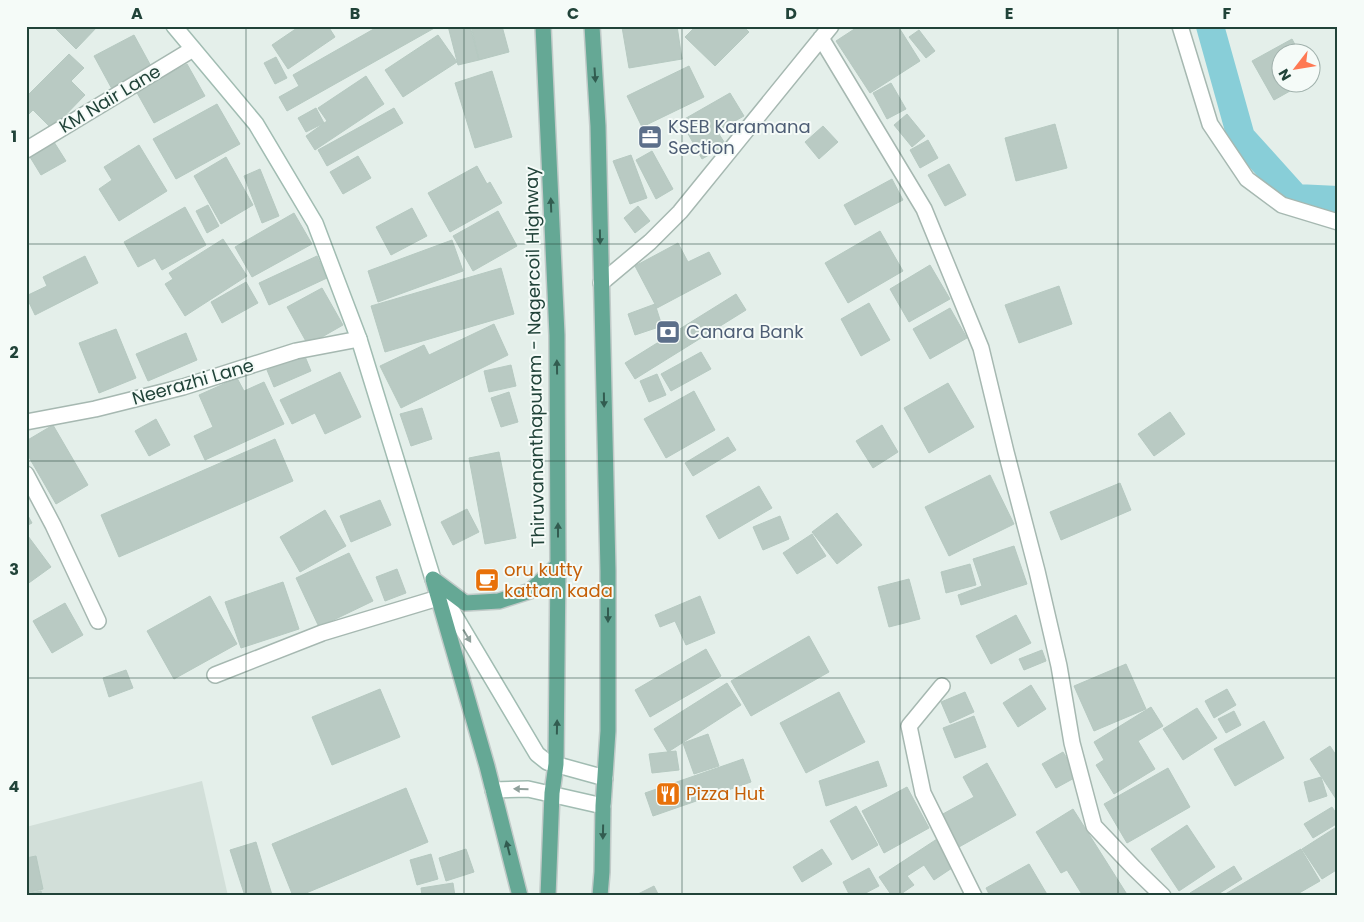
<svg xmlns="http://www.w3.org/2000/svg" width="1364" height="922" font-family="Poppins,sans-serif">
<rect width="100%" height="100%" fill="#e4efea"/>
<path fill="#d2dfd9" d="M202 781 228 896H26V827Z"/>
<g fill="none" stroke-linecap="round" stroke-linejoin="round">
<path stroke="#88ced8" stroke-width="28" d="M1210 26 1241 137 1296 198 1338 200"/>
</g>
<path fill="#b9cac3" stroke="#b6c9c1" d="M53 26H98L76 49Z
M300 26H328L335 37 288 69 272 45Z
M379 26H438L287 111 279 97 299 86 293 75Z
M448 26H470L479 60 458 65Z
M471 26H502L509 52 479 60Z
M677 26 682 59 629 68 622 27Z
M696 26H743L749 32 715 66 685 37Z
M859 26H898L920 61 870 93 836 41Z
M919 30 935 51 926 58 909 37Z
M134 35 152 68 112 89 94 56Z
M438 35 457 62 403 97 385 70Z
M1292 39 1299 52H1282V82H1306L1274 100 1252 61Z
M69 54 84 68 71 81 85 95 52 129 33 110 29 114 26 112V97Z
M276 57 287 78 275 84 264 63Z
M187 64 205 96 154 123 136 91Z
M689 66 704 97 642 127 627 96Z
M492 71 512 137 475 148 455 83Z
M366 76 384 104 315 150 306 136 327 121 318 108Z
M891 83 906 109 887 119 873 93Z
M730 93 744 116 717 131 726 145 702 159 681 121Z
M217 104 240 144 176 179 153 139Z
M316 108 324 123 306 132 298 118Z
M394 108 403 123 327 166 318 150Z
M907 114 925 136 912 147 894 125Z
M1055 124 1067 168 1016 181 1005 138Z
M823 126 838 142 819 159 805 142Z
M928 140 938 158 920 168 910 150Z
M54 142 66 161 41 175 30 157Z
M139 145 167 191 119 221 99 189 112 180 104 167Z
M652 151 673 189 656 199 636 160Z
M631 155 647 198 630 204 613 161Z
M358 156 371 178 343 194 330 172Z
M226 157 253 205 221 224 194 176Z
M949 164 966 195 945 206 928 175Z
M477 166 487 184 490 182 502 203 450 232 428 193Z
M260 169 279 216 262 223 244 176Z
M892 179 903 200 855 225 844 205Z
M208 205 219 226 207 233 196 211Z
M638 206 650 221 635 233 624 218Z
M185 207 206 245 162 270 155 258 138 267 124 242Z
M412 208 427 236 391 255 376 227Z
M498 211 517 246 473 271 453 236Z
M294 213 312 244 252 277 235 247Z
M880 231 903 271 848 303 825 263Z
M223 239 247 276 185 316 165 284 173 279 169 273Z
M452 240 463 271 378 302 368 271Z
M678 243 688 262 709 252 721 274 657 308 635 266Z
M85 256 98 283 35 315 26 296 47 286 43 277Z
M317 256 327 278 269 305 259 283Z
M930 265 950 299 909 322 890 289Z
M501 268 514 314 385 352 371 306Z
M246 282 258 303 222 323 211 302Z
M1059 286 1072 324 1019 343 1005 305Z
M322 288 343 325 308 345 287 307Z
M736 294 746 310 635 379 625 363Z
M869 303 890 340 861 356 841 319Z
M655 304 662 326 635 335 628 314Z
M950 308 967 338 930 359 913 329Z
M494 324 508 355 401 408 380 366 424 345 429 355Z
M116 329 136 378 99 393 79 343Z
M186 333 197 360 148 381 136 354Z
M701 352 711 369 671 391 661 374Z
M304 354 311 371 274 387 267 370Z
M511 365 516 386 489 392 484 371Z
M340 372 361 417 325 434 315 413 292 424 280 400Z
M657 374 666 395 649 402 640 381Z
M237 378 244 391 264 382 284 424 205 460 194 436 213 427 199 395Z
M948 383 974 427 929 453 904 408Z
M694 391 715 430 666 458 644 419Z
M509 392 518 422 501 427 491 398Z
M422 408 432 439 411 446 400 414Z
M1170 412 1185 434 1154 456 1138 434Z
M156 419 170 445 149 456 135 431Z
M53 425 88 485 56 504 26 452V441Z
M882 425 898 452 873 468 856 441Z
M728 437 736 450 693 476 685 463Z
M275 439 293 481 119 557 101 515Z
M499 452 516 538 485 544 469 458Z
M990 475 1014 524 949 556 925 507Z
M1120 483 1131 510 1061 540 1050 512Z
M759 486 772 508 719 539 706 516Z
M380 500 391 525 351 542 340 516Z
M467 509 479 532 453 545 441 522Z
M325 510 346 546 300 572 280 537Z
M26 512 32 523 26 526Z
M837 513 862 545 837 564 812 532Z
M780 516 789 539 763 550 753 527Z
M812 534 826 556 797 574 783 553Z
M28 536 51 567 26 585V537Z
M1014 546 1027 584 961 605 958 595 982 586 973 559Z
M349 553 373 601 319 627 296 578Z
M970 564 976 585 946 593 941 572Z
M397 569 406 593 385 601 376 577Z
M909 579 920 619 889 627 878 587Z
M283 582 299 629 241 648 225 602Z
M210 596 237 644 174 679 147 631Z
M700 596 715 633 686 645 675 621 660 627 655 615Z
M65 603 83 635 52 653 33 621Z
M1016 615 1031 643 991 664 976 636Z
M809 636 829 672 751 716 731 681Z
M706 649 721 676 650 717 635 690Z
M1042 650 1046 661 1024 670 1019 659Z
M1126 664 1146 709 1094 731 1074 686Z
M126 670 133 688 109 697 103 678Z
M727 683 741 705 668 752 654 729Z
M1031 685 1046 709 1018 727 1003 703Z
M380 689 400 737 332 765 312 717Z
M1227 689 1236 705 1214 718 1205 701Z
M839 692 865 742 806 773 780 723Z
M965 692 974 712 950 723 941 702Z
M1151 707 1163 726 1138 741 1155 769 1114 794 1096 765 1104 760 1094 742Z
M1197 708 1217 738 1183 760 1163 729Z
M1234 711 1241 725 1226 733 1218 719Z
M974 716 986 747 955 758 943 728Z
M1264 721 1284 758 1235 786 1214 749Z
M708 734 719 766 694 774 683 743Z
M1330 746 1338 758V802L1310 759Z
M676 751 679 770 652 773 649 754Z
M1063 752 1078 776 1056 788 1042 764Z
M743 759 751 782 653 816 645 793Z
M878 761 887 786 826 806 819 781Z
M987 763 1016 815 959 847 941 815 974 797 963 777Z
M1168 768 1190 807 1127 843 1104 804Z
M1321 777 1327 796 1309 802 1304 782Z
M907 787 929 828 884 853 862 811Z
M406 788 428 842 299 896H293L272 844Z
M856 806 878 845 852 860 830 821Z
M1332 807 1338 816V823L1313 838 1304 824Z
M1073 809 1128 896H1083L1067 870 1061 873 1036 832Z
M1187 825 1215 867 1179 891 1151 849Z
M1338 826V869L1322 879 1302 849Z
M937 839 955 866 934 880 924 865 907 876 914 885 898 896H892L879 877Z
M256 842 272 895 269 896H245L230 850Z
M466 849 474 872 446 881 439 858Z
M822 849 832 864 802 882 793 867Z
M1301 849 1320 881 1294 896H1222Z
M431 854 438 879 417 885 410 860Z
M36 856 43 889 26 893V858Z
M1029 864 1048 896H990L986 888Z
M1234 866 1242 879 1215 896H1191L1190 893Z
M869 868 879 886 860 896H850L843 882Z
M453 883 455 896H422L421 888Z
M654 886 659 896H634Z
M41 891 42 896H26V894Z"/>
<g fill="none" stroke-linecap="round" stroke-linejoin="round">
<defs>
<path id="minor" d="M1180 26 1210 124 1247 179 1282 205 1338 222
M821 38 924 209 981 348 1006 452 1037 571 1059 666 1072 743 1094 826 1134 868 1163 896
M26 150 193 49
M601 283 650 242 680 212 831 26
M26 422 95 409 183 387 296 351 359 339
M26 474 53 525 98 621
M215 675 322 633 438 598
M942 686 909 726 923 793 974 896"/>
<path id="secondary" d="M174 26 256 124 315 223 359 339 433 579 537 754 547 762 605 778
M493 790 528 789 603 806"/>
<path id="primary" d="M543 26 557 335 558 565 556 764 552 793 548 896
M592 26 598 126 608 571V731L603 806 602 872 600 896
M433 579 487 766 520 896
M433 579 465 603 499 601 530 591 558 565"/>
</defs>
<use href="#minor" stroke="#a6b8b1" stroke-width="18"/>
<use href="#secondary" stroke="#a1bcb2" stroke-width="18"/>
<use href="#primary" stroke="#c1cac8" stroke-width="18"/>
<use href="#minor" stroke="#fff" stroke-width="15"/>
<use href="#secondary" stroke="#fff" stroke-width="15"/>
<use href="#primary" stroke="#65a895" stroke-width="15"/>
</g>
<defs><path id="oneway-solid" d="M-6-.8H1V-3.2L6.5 0L1 3.2V.8H-6Z" transform="scale(1.25)"/></defs>
<g fill="#325c50">
<use href="#oneway-solid" transform="translate(595 75) rotate(86)"/>
<use href="#oneway-solid" transform="translate(551 205) rotate(-92)"/>
<use href="#oneway-solid" transform="translate(600 237) rotate(89)"/>
<use href="#oneway-solid" transform="translate(557 367) rotate(-91)"/>
<use href="#oneway-solid" transform="translate(604 400) rotate(89)"/>
<use href="#oneway-solid" transform="translate(558 530) rotate(-90)"/>
<use href="#oneway-solid" transform="translate(608 615) rotate(90)"/>
<use href="#oneway-solid" transform="translate(557 727) rotate(-89)"/>
<use href="#oneway-solid" transform="translate(603 832) rotate(91)"/>
<use href="#oneway-solid" transform="translate(508 848) rotate(-104)"/>
</g>
<g fill="#90a19c">
<use href="#oneway-solid" transform="translate(467 636) rotate(59)"/>
<use href="#oneway-solid" transform="translate(521 789) rotate(-179)"/>
</g>
<path fill="none" stroke="#214339" stroke-width="1" stroke-opacity="0.55" d="M246 26V896M464 26V896M682 26V896M900 26V896M1118 26V896M26 244H1338M26 461H1338M26 678H1338"/>
<defs>
<symbol id="office-square" viewBox="-11 -11 22 22"><rect x="-9" y="-9" width="18" height="18" rx="4" fill="#5c6f8a" stroke="#f5fbf8"/><path d="M-6-3h4V-5.5h4V-3h4V5H-6ZM-1-4.5V-3h2v-1.5ZM-6 0V1H6V0Z" fill="#fff"/></symbol>
<symbol id="bank-square" viewBox="-11 -11 22 22"><rect x="-9" y="-9" width="18" height="18" rx="4" fill="#5c6f8a" stroke="#f5fbf8"/><path d="M-6-4H6V4H-6ZM0-2.3a2.3 2.3 0 1 0 0 4.6a2.3 2.3 0 1 0 0-4.6Z" fill="#fff"/></symbol>
<symbol id="cafe-square" viewBox="-11 -11 22 22"><rect x="-9" y="-9" width="18" height="18" rx="4" fill="#e8710a" stroke="#f5fbf8"/><path d="M-5.5-4.5H6V0H3Q3 3.5 0 3.5H-2.5Q-5.5 3.5-5.5 0ZM3-3.2v2h1.7v-2ZM-6 4.5H4V6H-6Z" fill="#fff"/></symbol>
<symbol id="restaurant-square" viewBox="-11 -11 22 22"><rect x="-9" y="-9" width="18" height="18" rx="4" fill="#e8710a" stroke="#f5fbf8"/><path d="M-5-6h1v4h1v-4h1v4h1v-4h1v5L-1.5 .5V6h-2V.5L-5-1ZM5-6V6H3V1.5H1.5Q1.5-4 5-6Z" fill="#fff"/></symbol>
</defs>
<g fill-rule="evenodd">
<use href="#office-square" x="636" y="123" width="28" height="28"/>
<use href="#bank-square" x="654" y="318" width="28" height="28"/>
<use href="#cafe-square" x="473" y="566" width="28" height="28"/>
<use href="#restaurant-square" x="654" y="780" width="28" height="28"/>
</g>
<g text-anchor="middle" stroke-width="4" stroke-linejoin="round" paint-order="stroke">
<g font-size="18" fill="#214339" stroke="#f5fbf8">
<text transform="translate(110 99) rotate(-31)" y="6">KM Nair Lane</text>
<text transform="translate(535 357) rotate(-91)" y="6">Thiruvananthapuram - Nagercoil Highway</text>
<text transform="translate(193 382) rotate(-16)" y="6">Neerazhi Lane</text>
</g>
<g font-size="18" fill="#4e5e75" stroke="#f5fbf8" text-anchor="start">
<text x="668" y="133">KSEB Karamana<tspan x="668" dy="21">Section</tspan></text>
<text x="686" y="338">Canara Bank</text>
</g>
<g font-size="18" fill="#c56008" stroke="#f5fbf8" text-anchor="start">
<text x="504" y="576">oru kutty<tspan x="504" dy="21">kattan kada</tspan></text>
<text x="686" y="800">Pizza Hut</text>
</g>
</g>
<rect width="1364" height="922" fill="none" stroke="#f5fbf8" stroke-width="55"/>
<g transform="translate(1296 68) rotate(239)"><circle r="24" fill="#f5fbf8" stroke="#a0b1ac"/>
<path d="M0-4L9 19L0 12L-9 19Z" fill="#fe7953"/>
<text y="-8" font-size="14" font-weight="bold" text-anchor="middle" fill="#214339">N</text>
</g>
<rect x="28" y="28" width="1308" height="866" fill="none" stroke="#214339" stroke-width="2"/>
<g font-size="16" text-anchor="middle" font-weight="bold" fill="#214339">
<text x="137" y="19">A</text>
<text x="355" y="19">B</text>
<text x="573" y="19">C</text>
<text x="791" y="19">D</text>
<text x="1009" y="19">E</text>
<text x="1227" y="19">F</text>
<text x="14" y="142">1</text>
<text x="14" y="358">2</text>
<text x="14" y="575">3</text>
<text x="14" y="792">4</text>
</g>
</svg>
